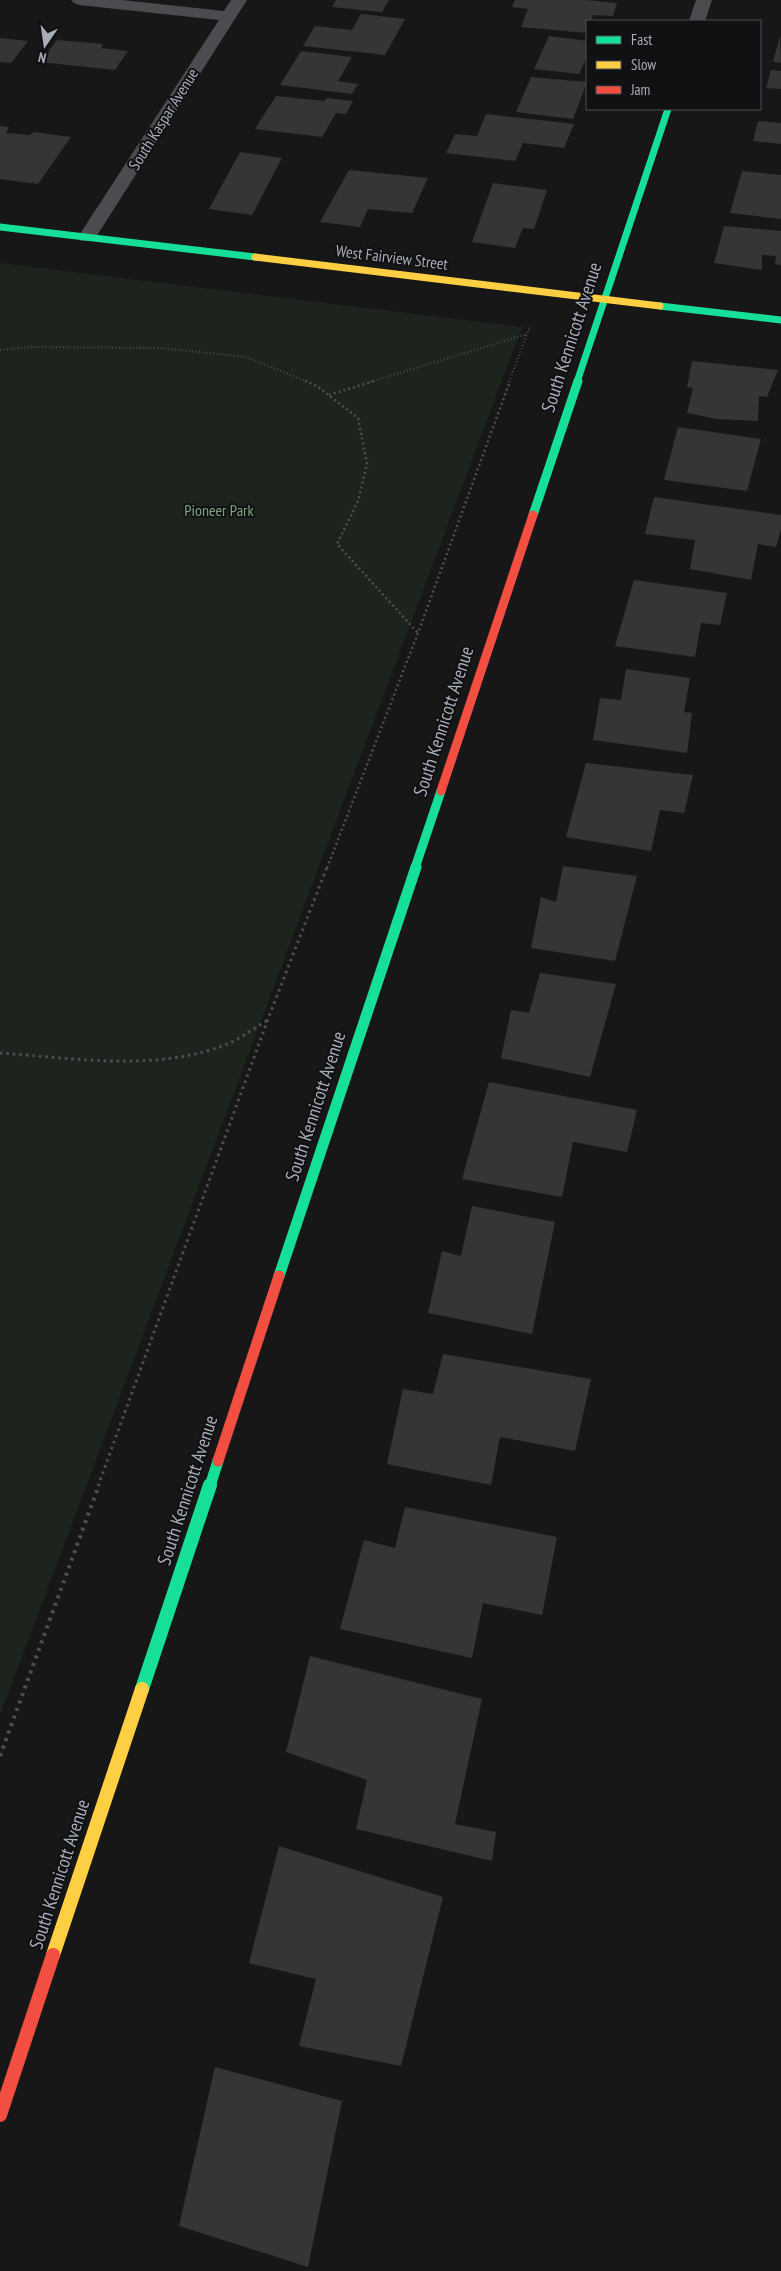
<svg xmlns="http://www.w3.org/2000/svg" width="781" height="2271" font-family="'PT Sans Narrow',sans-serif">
<rect width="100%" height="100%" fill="#171717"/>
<path fill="#1d241e" d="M0 263 522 327 0 1715Z"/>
<path fill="#353536" d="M336 0H389L382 12 332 7Z
M515 0H585L617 3 613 16 593 15 591 21H587V33L521 27 528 9 512 7Z
M361 14 405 19 385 55 303 46 315 26 352 30Z
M549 36 587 41V57L579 74 534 69Z
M780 36 781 63 773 62Z
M0 38 28 41 11 63 0 62Z
M57 40 103 44 101 48 128 51 115 70 40 62Z
M301 51 352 57 338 81 358 84 352 94 280 85Z
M771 70 781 71V89L766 88Z
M531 77 587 82 573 119 516 112Z
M276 96 324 101 327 98 353 101 346 114 336 113 322 137 255 129Z
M486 114 574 124 564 148 523 143 515 161 446 153 455 134 477 136Z
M758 121 781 123V144L753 141Z
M0 126 9 127 6 133 30 135 33 132 71 137 38 184 0 179Z
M240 152 282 158 252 215 209 209Z
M349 170 428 178 412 213 368 209 360 227 320 222Z
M742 171 781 175V219L730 213Z
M493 183 547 190 534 229 523 228 515 248 472 242Z
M724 226 781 231V265L775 264 776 256 762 255V270L714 263Z
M692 361 778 370 767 397 759 396 758 421 717 419 687 413 693 388 687 387Z
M678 427 761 439 747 491 664 480Z
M654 497 781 515V529L776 547 758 544 751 580 690 569 695 540 645 534Z
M634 580 727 593 720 625 701 623 695 657 615 646Z
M626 669 690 678 684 712 692 713 687 753 593 740 600 698 621 700Z
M586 763 693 775 684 813 660 810 651 851 566 837Z
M563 866 637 876 615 961 531 948 541 897 556 902Z
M540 973 616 984 590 1077 501 1058 511 1010 529 1013Z
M489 1082 637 1110 627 1152 573 1142 562 1197 462 1179Z
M472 1206 555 1222 532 1334 428 1313 442 1251 461 1256Z
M443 1354 591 1379 575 1451 500 1437 491 1485 387 1464 403 1389 433 1394Z
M405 1507 557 1537 542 1615 483 1603 472 1658 340 1629 364 1540 395 1548Z
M310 1656 482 1699 455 1824 496 1832 492 1861 356 1829 367 1780 286 1752Z
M279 1846 443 1897 401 2066 299 2046 316 1979 249 1963Z
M215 2067 342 2101 308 2267 179 2226Z"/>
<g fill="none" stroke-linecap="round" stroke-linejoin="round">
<path stroke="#4d4e52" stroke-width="2" stroke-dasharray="1 2.5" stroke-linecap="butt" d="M0 350 32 347 160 348 246 357 308 382
M370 382 527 334
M509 382 530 326"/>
<path stroke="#4d4e52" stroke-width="2.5" stroke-dasharray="2 3" stroke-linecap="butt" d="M305 381 317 386 358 418 367 464 358 501 337 544 418 633
M329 395 374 381
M327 868 418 633 510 381"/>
<path stroke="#4d4e52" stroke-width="3" stroke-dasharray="2.5 4" stroke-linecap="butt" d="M0 1053C72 1058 155 1072 225 1045 240 1039 254 1028 268 1020
M98 1486 268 1019 327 867"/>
<path stroke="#4d4e52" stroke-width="4" stroke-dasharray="3 5" stroke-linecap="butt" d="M0 1756 99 1485"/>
<path fill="#4b4c50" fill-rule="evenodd" d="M71 0H122L224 11 231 0H247L96 237 93 241H81L78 237 219 20 79 5 74 3Z
M696 0H712L705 21H689Z"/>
<path stroke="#16e098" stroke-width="7" d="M0 227 255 257
M660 306 781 320
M577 382 668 109"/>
<path stroke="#16e098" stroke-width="9" d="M533 515 578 381
M415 868 441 791"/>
<path stroke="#16e098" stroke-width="11" d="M279 1276 416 867
M210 1486 218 1461"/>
<path stroke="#16e098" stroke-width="14" d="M142 1689 210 1485"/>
<path stroke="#ffcf43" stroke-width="7" d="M255 257 660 306"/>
<path stroke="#ffcf43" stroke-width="14" d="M53 1955 142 1689"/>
<path stroke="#f24e42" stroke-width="9" d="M441 791 533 515"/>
<path stroke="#f24e42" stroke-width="11" d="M218 1461 279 1276"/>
<path stroke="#f24e42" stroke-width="14" d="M0 2115 53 1955"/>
</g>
<g text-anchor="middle" stroke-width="4" stroke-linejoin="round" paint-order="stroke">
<g font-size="16" fill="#a8adb8" stroke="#111113">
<text transform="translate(163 119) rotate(-58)" y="6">South Kaspar Avenue</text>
<text transform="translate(392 257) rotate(7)" y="6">West Fairview Street</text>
</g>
<g font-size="16" fill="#7fa381" stroke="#111113">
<text x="219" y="516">Pioneer Park</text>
</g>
<g font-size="19" fill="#a8adb8" stroke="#111113">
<text transform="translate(571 337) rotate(-72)" y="7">South Kennicott Avenue</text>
<text transform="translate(443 721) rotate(-72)" y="7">South Kennicott Avenue</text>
<text transform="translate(315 1106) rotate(-72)" y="7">South Kennicott Avenue</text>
<text transform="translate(187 1490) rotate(-72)" y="7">South Kennicott Avenue</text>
<text transform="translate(59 1874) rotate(-72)" y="7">South Kennicott Avenue</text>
</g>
</g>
<rect x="586" y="20" width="175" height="90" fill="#111113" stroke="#4d4f55"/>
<rect x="596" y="36" width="25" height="8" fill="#16e098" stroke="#4d4f55"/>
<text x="631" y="45" font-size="15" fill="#a8adb8">Fast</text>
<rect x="596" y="61" width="25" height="8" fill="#ffcf43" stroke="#4d4f55"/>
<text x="631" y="70" font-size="15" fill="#a8adb8">Slow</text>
<rect x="596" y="86" width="25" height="8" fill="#f24e42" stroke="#4d4f55"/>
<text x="631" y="95" font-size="15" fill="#a8adb8">Jam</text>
<g transform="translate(45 45) rotate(193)" stroke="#111113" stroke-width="4" paint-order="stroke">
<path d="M0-4L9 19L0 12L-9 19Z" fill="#a8adb8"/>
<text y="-8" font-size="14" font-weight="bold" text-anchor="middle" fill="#a8adb8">N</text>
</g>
</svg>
